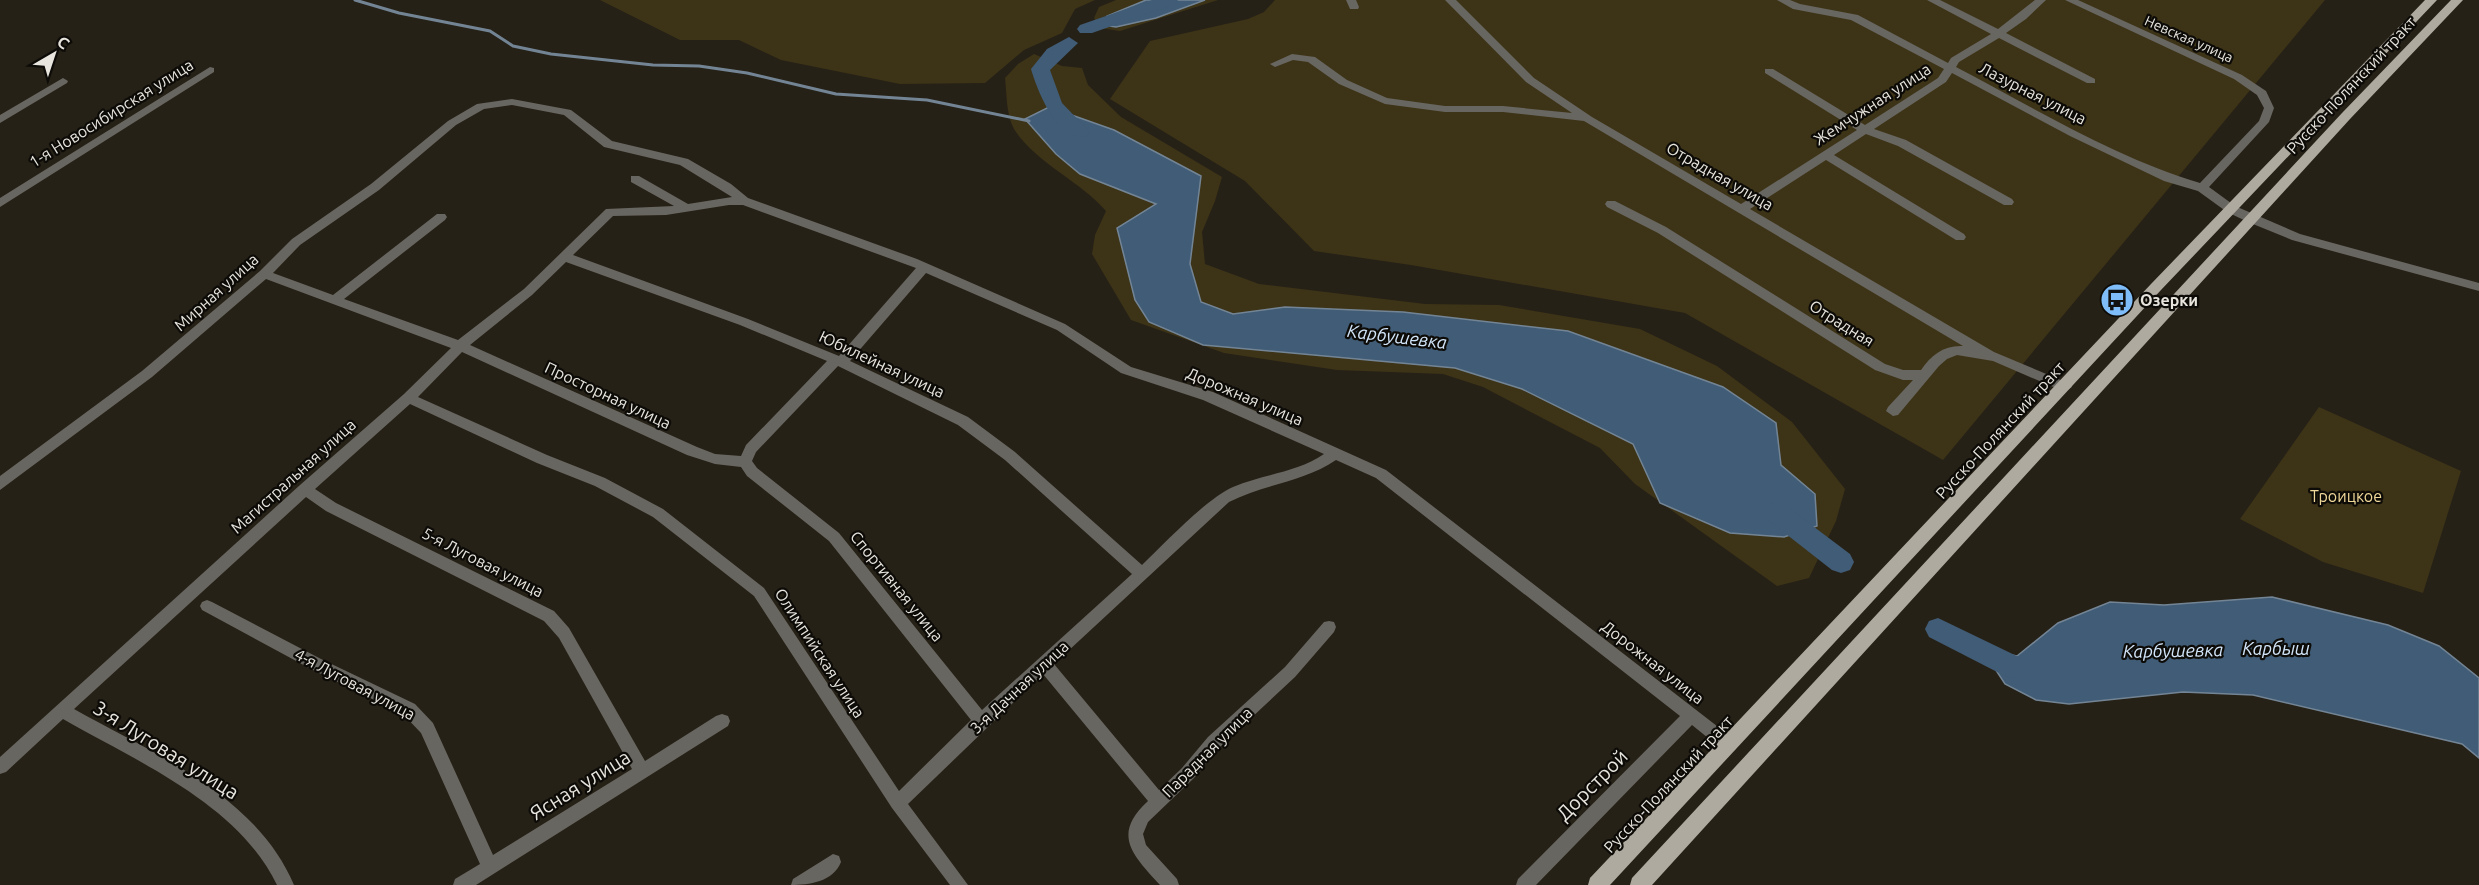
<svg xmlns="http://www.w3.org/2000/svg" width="2479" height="885" font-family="Ubuntu,sans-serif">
<rect width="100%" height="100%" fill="#262117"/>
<path fill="#3d3317" d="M600 0H1095L1075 9 1062 33 1024 50 985 83 900 84 781 60 739 40H680Z
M1116 0H1218L1120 31 1100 28 1094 18 1099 7Z
M1275 0H2325L1943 460 1685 313 1411 265 1314 251 1245 181 1110 99 1150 41 1248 19 1264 12Z
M1034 54 1062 66 1082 68 1088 85 1121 117 1222 177 1215 201 1202 232 1205 264 1259 284 1425 304 1499 305 1640 329 1717 366 1792 422 1845 489 1836 521 1809 578 1777 586 1635 484 1600 448 1483 387 1443 374 1337 370 1224 353 1131 320 1092 254 1095 235 1106 211C1081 182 1037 163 1016 132 1006 118 1007 95 1005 78L1018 64Z
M2319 407 2461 471 2423 593 2323 562 2240 519Z"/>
<path fill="#415c76" stroke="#738595" stroke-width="1.5" d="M1146 0H1205L1156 18 1116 27 1102 25 1107 16Z
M1049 107 1114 130 1201 176 1190 264 1201 302 1233 314 1285 307 1403 312 1568 331 1723 387 1776 423 1781 465 1815 494 1817 526 1784 537 1730 533 1660 503 1633 444 1522 389 1455 368 1203 345 1149 322 1135 300 1117 228 1156 204 1080 174 1056 154 1025 119Z
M2272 597 2388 625 2439 646 2479 678V758L2462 744 2253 695 2183 692 2069 704 2036 700 2005 684 1982 649 2017 656 2058 623 2110 602 2164 605Z"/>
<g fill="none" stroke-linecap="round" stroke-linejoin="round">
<path stroke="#738595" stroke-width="3" d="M355 0 399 13 490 31 513 46 551 54 653 65 699 66 747 73 836 94 927 100 1029 121"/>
<path fill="#415c76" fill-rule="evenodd" d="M1152 0H1178L1175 4 1092 33H1080L1077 29 1080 25Z
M1069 37 1078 43 1050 70 1062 103 1090 132 1087 136C1058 144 1037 90 1031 69L1047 49Z
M1776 502 1785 505 1850 554 1854 562 1850 570 1841 573 1832 570 1767 519 1764 512 1767 505Z
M1938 618 2023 659 2027 667 2023 675 2013 679 2003 675 1929 637 1925 629 1929 621Z"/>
<path fill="#686660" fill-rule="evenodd" d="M1346 0H1356L1359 7 1358 9H1350Z
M1445 0H1456L1534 78 1592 117 1741 204 1857 130 1765 73V69H1773L1865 125 1938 78 1944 69 1851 20 1793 9 1777 0H1790L1800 4 1858 15 1948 63 1951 58 1991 34 1927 0H1940L1998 29 2035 0H2046L2026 19 2006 33 2095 79V83H2087L1999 38 1959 62 1956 67C2032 107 2118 159 2200 183L2259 121 2264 108 2257 95 2234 79 2065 0H2078L2242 75 2266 91 2274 108 2269 122 2209 187 2235 206 2300 234 2479 283V291L2292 240 2248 222 2227 212 2198 191 2164 181 2070 136 1952 73 1946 82 1874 129 1906 140 2012 199 2014 202 2012 205H2004L1898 146 1866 134 1834 155 1964 234 1966 237 1964 240H1956L1826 160 1750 209 1994 352 2070 384 2072 387 2065 392 1993 361 1957 355 1947 359 1939 366 1898 415 1893 416 1886 411 1888 407 1913 380H1903L1875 370 1658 233 1607 207 1605 204 1607 201H1615L1666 227 1885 364 1903 370H1921C1931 355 1944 345 1963 346L1584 121 1503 112H1445L1385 104 1339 84 1308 62 1293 60 1275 67 1270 64 1292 54 1315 57 1347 80 1387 98 1445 106H1503L1572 113 1526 82Z
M210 67 214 68V72L0 207V198Z
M63 78 68 81 67 83 0 123V115Z
M512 99 571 110 612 141 688 159 731 184 748 198 917 259 1065 324 1131 367 1213 392 1386 470 1735 740 1737 745 1735 750 1729 752 1723 750 1692 725 1536 885H1516L1518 879 1680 716 1376 478 1336 460C1304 482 1264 484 1229 502L1054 664 1159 790 1182 768 1208 737 1285 667 1324 622 1329 621 1334 622 1336 627 1334 632 1295 677 1220 747 1194 778 1148 822 1143 834 1146 845 1177 879 1179 885H1160C1133 855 1111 835 1148 801L1043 674 908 804 968 885H950L892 808 754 596 653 517 595 486 537 463 410 404 315 489 336 503 554 611 569 628 645 761 716 716 722 714 728 716 730 721 728 726 476 885H453L455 879 480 864 421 733 403 714 311 669 202 610 200 606 202 602 207 600 212 602 321 659 415 704 433 723 493 855 632 769 559 638 544 621 326 511 306 497 74 709C154 754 256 795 294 885H277C238 804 138 762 63 719L6 772 0 774V757L300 485 404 394 451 348 266 279 152 377 0 490V476L142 371 260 271 292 239 371 184 448 121 477 104ZM512 105 564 115 604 147 680 165 732 197 688 204 639 176H631V182L674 206 606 209 524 289 458 340 344 299 445 220 447 217 445 214H437L333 295 273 273 300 245 379 190 456 125 484 109ZM729 205H743L916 268 839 356 748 319 573 255 613 216 666 215ZM566 262 740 325 827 361 746 445 741 456 715 454 697 447 470 345 532 295ZM926 273 1057 330 1121 373 1203 400 1324 454C1296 473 1263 474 1233 487 1206 499 1165 543 1142 565L1015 452 968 417 850 361ZM462 352 687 455 715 464 741 467 747 476 829 541 971 720 899 791 764 588 663 509 605 478 547 455 418 397ZM838 366 958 425 1005 460 1132 574 982 710 839 533 757 468 752 461 756 452Z
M833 854 839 856 841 862C833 882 809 885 791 885L793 879Z"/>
<path fill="#afaa9f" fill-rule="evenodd" d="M2425 0H2437L2161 290 1610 885H1588L1590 878 2151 284Z
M2451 0H2463L2350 119 1652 885H1630L1632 878 2342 113Z"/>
</g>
<defs>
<symbol id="bus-disc" viewBox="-11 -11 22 22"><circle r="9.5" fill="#7ebdf9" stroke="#0d0b07"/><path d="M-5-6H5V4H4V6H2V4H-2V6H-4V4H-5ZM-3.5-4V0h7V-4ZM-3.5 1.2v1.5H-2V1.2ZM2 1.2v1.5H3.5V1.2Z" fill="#111"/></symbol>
</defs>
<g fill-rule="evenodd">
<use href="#bus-disc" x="2098" y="281" width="38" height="38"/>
</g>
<g text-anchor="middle" stroke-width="4.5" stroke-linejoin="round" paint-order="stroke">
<g font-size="14" fill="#e8e5de" stroke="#0d0b07">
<text transform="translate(2189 39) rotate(24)" y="5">Невская улица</text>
</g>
<g font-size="16" fill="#e8e5de" stroke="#0d0b07">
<text transform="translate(2351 85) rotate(-47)" y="6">Русско-Полянский тракт</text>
<text transform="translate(2033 93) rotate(27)" y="6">Лазурная улица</text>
<text transform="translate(1872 104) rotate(-33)" y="6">Жемчужная улица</text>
<text transform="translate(111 113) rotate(-32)" y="6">1-я Новосибирская улица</text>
<text transform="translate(1720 176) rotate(30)" y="6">Отрадная улица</text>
<text transform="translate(216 292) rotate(-42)" y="6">Мирная улица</text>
<text transform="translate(1842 323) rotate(32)" y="6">Отрадная</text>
<text transform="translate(882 364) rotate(25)" y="6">Юбилейная улица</text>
<text transform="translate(608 395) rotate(25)" y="6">Просторная улица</text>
<text transform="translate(1245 396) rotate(23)" y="6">Дорожная улица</text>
<text transform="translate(2000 430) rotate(-47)" y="6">Русско-Полянский тракт</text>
<text transform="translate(293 476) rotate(-42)" y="6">Магистральная улица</text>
<text transform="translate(483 562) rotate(27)" y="6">5-я Луговая улица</text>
<text transform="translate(897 586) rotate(51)" y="6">Спортивная улица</text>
<text transform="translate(820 653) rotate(57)" y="6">Олимпийская улица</text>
<text transform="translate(1653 662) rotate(38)" y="6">Дорожная улица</text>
<text transform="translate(355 684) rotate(28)" y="6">4-я Луговая улица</text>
<text transform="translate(1019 687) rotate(-43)" y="6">3-я Дачная улица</text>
<text transform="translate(1207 752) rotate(-45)" y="6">Парадная улица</text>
<text transform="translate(1668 784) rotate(-47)" y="6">Русско-Полянский тракт</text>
</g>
<g font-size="16" font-weight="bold" fill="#e8e5de" stroke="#0d0b07" text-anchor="start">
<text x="2140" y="306">Озерки</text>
</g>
<g font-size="16" fill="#f0d899" stroke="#0d0b07">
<text x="2346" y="502">Троицкое</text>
</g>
<g font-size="18" font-style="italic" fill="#d2e5f9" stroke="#0d0b07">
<text transform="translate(1397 337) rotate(7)" y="6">Карбушевка</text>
<text x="2276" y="655">Карбыш</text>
<text transform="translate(2173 651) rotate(-1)" y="6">Карбушевка</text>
</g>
<g font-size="20" fill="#e8e5de" stroke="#0d0b07">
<text transform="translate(166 750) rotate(32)" y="7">3-я Луговая улица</text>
<text transform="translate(580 785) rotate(-32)" y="7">Ясная улица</text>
<text transform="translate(1592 785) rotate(-45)" y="7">Дорстрой</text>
</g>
</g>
<g transform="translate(54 54) rotate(39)" stroke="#0d0b07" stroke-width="4.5" paint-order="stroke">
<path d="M0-4.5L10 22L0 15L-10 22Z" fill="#e8e5de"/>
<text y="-9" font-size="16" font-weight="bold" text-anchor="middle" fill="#e8e5de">С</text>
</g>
</svg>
